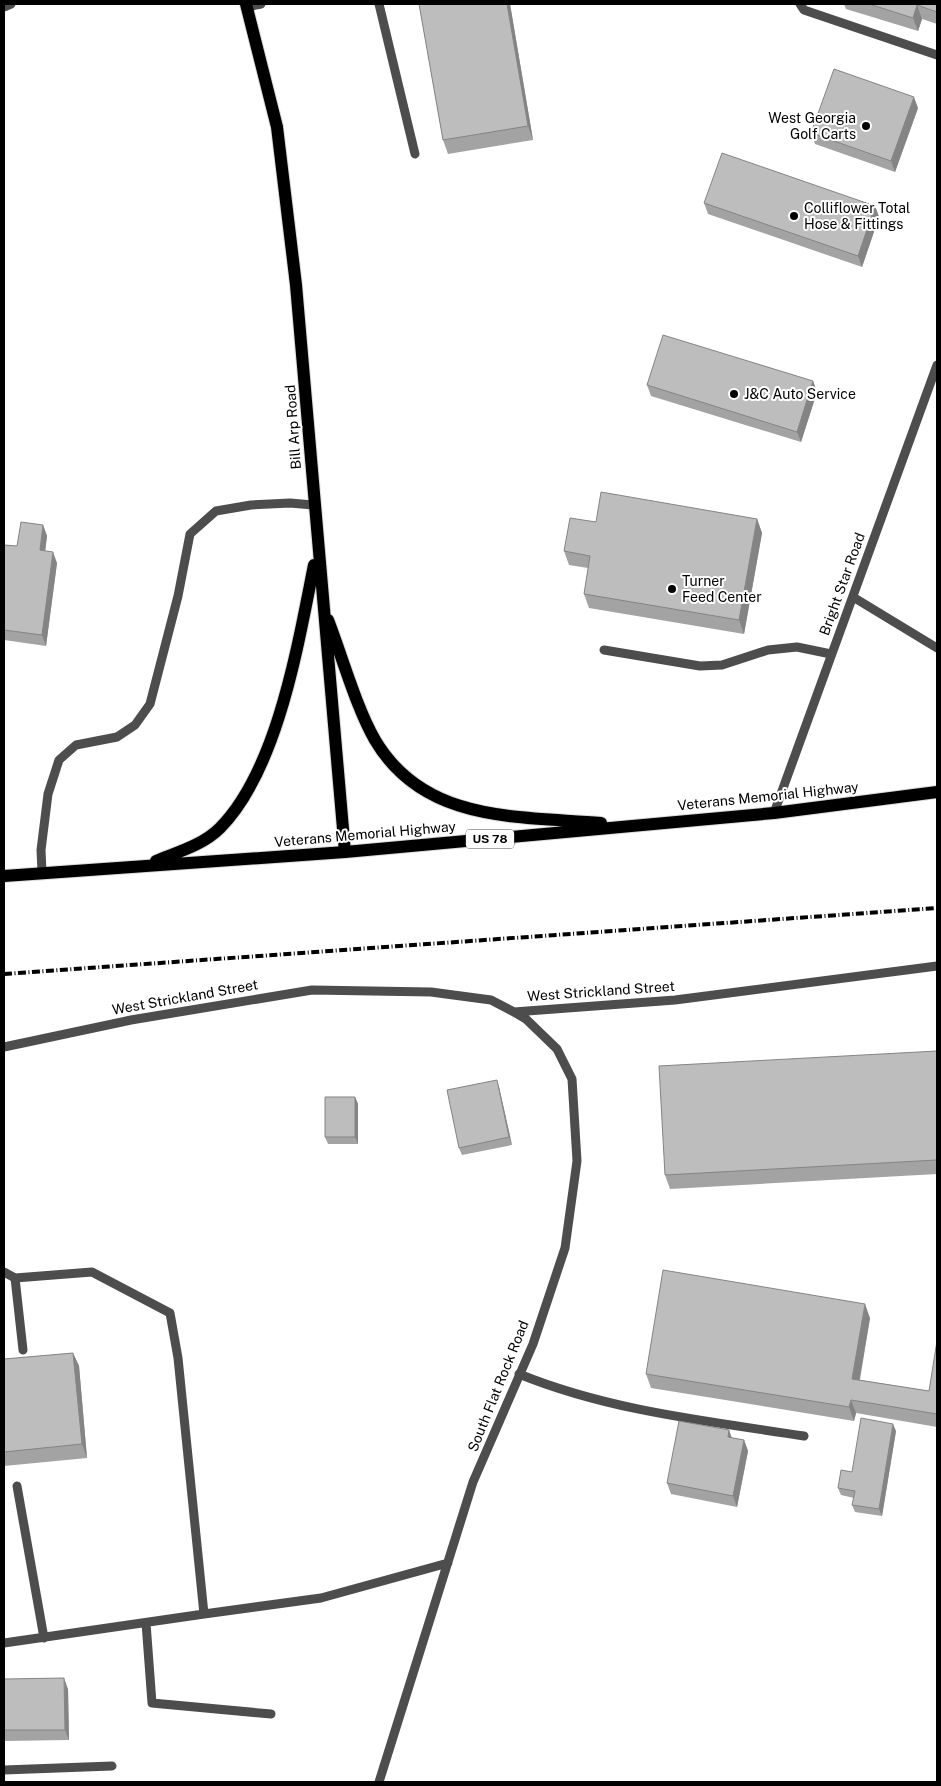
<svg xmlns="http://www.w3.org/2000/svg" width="941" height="1786" font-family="'Public Sans',sans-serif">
<rect width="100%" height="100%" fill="#fff"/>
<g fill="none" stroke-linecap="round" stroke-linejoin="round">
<defs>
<path id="major" d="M246 4 277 127 296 285 345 852
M328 620C342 656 356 707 375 740 424 823 517 816 601 823
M156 861C178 852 203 845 220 828 278 769 298 644 314 565
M4 876 345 852 774 813 937 792"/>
</defs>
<use href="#major" stroke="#dbdbdb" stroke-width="14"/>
<path stroke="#4d4d4d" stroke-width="9" d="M379 4 415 154
M800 4 804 10 937 55
M4 7 11 4
M247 7 261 4
M853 597 937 648
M604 650 700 666 722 665 768 650 797 647 831 654
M774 813 937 365
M42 872 41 850 48 794 59 760 76 745 117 737 135 725 150 704 178 596 190 534 216 511 251 505 290 503 313 505
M4 1047 131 1020 312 990 431 992 491 1000 514 1012 675 1000 937 966
M4 1272 15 1278 23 1350
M15 1278 92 1272 170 1313 178 1358 204 1614 321 1598 448 1563
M519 1374C610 1411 707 1421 804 1436
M17 1486 44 1638
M146 1623 152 1703 271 1714
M4 1643 204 1614
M4 1770 112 1766
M379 1782 473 1482 533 1344 565 1248 577 1161 572 1079 557 1049 526 1019 514 1012"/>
<use href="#major" stroke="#000" stroke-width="12"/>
<path stroke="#000" stroke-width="4" stroke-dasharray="8 2.5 1 2.5" stroke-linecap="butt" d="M4 974 937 908"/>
</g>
<path fill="#a3a3a3" d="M419 4H510L533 140 448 154 443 140Z
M844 4H937V24L922 19 918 31 846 9Z
M918 108 895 172 815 144 811 133Z
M704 203 875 206 879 217 862 267 708 214Z
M813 381 817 392 801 442 651 396 647 385Z
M757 519 762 533 744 634 589 608 584 594 588 568 569 565 564 551 596 522Z
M43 525 47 536 45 551 57 563 46 646 4 640V545L17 546Z
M937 1051V1174L670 1189 665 1175Z
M499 1087 512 1145 462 1155 459 1148Z
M355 1097 358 1104V1144H328L325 1137Z
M870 1318 860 1380 929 1391 937 1341V1427L856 1413 854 1421 651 1388 646 1374Z
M73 1353 79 1366 87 1458 4 1466V1359Z
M729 1430 731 1438 744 1440 748 1451 737 1507 671 1494 667 1483Z
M896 1431 882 1516 855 1512 852 1505 854 1498 841 1495 838 1488 852 1472Z
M4 1679 68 1689 69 1740 4 1741Z"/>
<path fill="#848484" d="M507 4H510L533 140 528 126Z
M917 5 922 19 918 31 913 18Z
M914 97 918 108 895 172 891 161Z
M875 206 879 217 862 267 858 256Z
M813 381 817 392 801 442 797 432Z
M757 519 762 533 744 634 739 620Z
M43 525 47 536 44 561 40 550Z
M53 552 57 563 46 646 42 635Z
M497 1080 499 1087 512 1145 509 1137Z
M355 1097 358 1104V1144L355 1137Z
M865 1304 870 1318 857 1393 852 1379Z
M73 1353 79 1366 87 1458 82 1444Z
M851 1400 856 1413 854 1421 849 1407Z
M893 1424 896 1431 882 1516 879 1509Z
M729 1430 733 1441 728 1437Z
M744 1440 748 1451 737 1507 733 1496Z
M64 1678 68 1689 69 1740 65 1730Z"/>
<path fill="#bdbdbd" stroke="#848484" d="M419 4H507L528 126 443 140Z
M869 4H937V12L917 5 913 18Z
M834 69 914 97 891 161 811 133Z
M722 153 875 206 858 256 704 203Z
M663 335 813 381 797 432 647 385Z
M601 492 757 519 739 620 584 594 590 556 564 551 570 518 596 522Z
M21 522 43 525 40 550 53 552 42 635 4 630V545L17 546Z
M937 1051V1160L665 1175 659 1066Z
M497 1080 509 1137 459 1148 447 1090Z
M325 1097H355V1137H325Z
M663 1270 865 1304 852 1379 929 1391 937 1341V1414L851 1400 849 1407 646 1374Z
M73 1353 82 1444 4 1452V1359Z
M861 1418 893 1424 879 1509 852 1505 855 1491 838 1488 841 1470 852 1472Z
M679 1421 729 1430 728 1437 744 1440 733 1496 667 1483Z
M64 1678 65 1730H4V1679Z"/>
<g fill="#000" stroke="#fff" stroke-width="2">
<circle cx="866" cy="126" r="5"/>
<circle cx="794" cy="216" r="5"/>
<circle cx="734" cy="394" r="5"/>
<circle cx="672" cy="589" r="5"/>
</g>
<g text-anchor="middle" stroke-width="4" stroke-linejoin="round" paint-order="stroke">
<rect fill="#fff" stroke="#4c4c4c" stroke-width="1" x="466" y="829.5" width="48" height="19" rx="4"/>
<g font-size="12" font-weight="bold" fill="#000">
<text x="490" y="843">US 78</text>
</g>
<g font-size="14" fill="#000" stroke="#fff" text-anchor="start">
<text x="856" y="123" text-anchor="end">West Georgia<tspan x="856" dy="16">Golf Carts</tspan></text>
<text x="804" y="213">Colliflower Total<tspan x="804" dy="16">Hose &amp; Fittings</tspan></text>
<text x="744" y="399">J&amp;C Auto Service</text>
<text x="682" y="586">Turner<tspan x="682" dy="16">Feed Center</tspan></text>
</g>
<g font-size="14" fill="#000" stroke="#fff">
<text transform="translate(293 427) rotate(-94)" y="5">Bill Arp Road</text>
<text transform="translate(842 584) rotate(-70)" y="5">Bright Star Road</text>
<text transform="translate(768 796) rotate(-6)" y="5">Veterans Memorial Highway</text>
<text transform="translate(365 834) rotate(-5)" y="5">Veterans Memorial Highway</text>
<text transform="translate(601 991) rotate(-4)" y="5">West Strickland Street</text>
<text transform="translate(185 997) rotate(-10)" y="5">West Strickland Street</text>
<text transform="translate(498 1386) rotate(-68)" y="5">South Flat Rock Road</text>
</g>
</g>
<rect width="941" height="1786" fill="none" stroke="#000000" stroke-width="10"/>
</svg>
